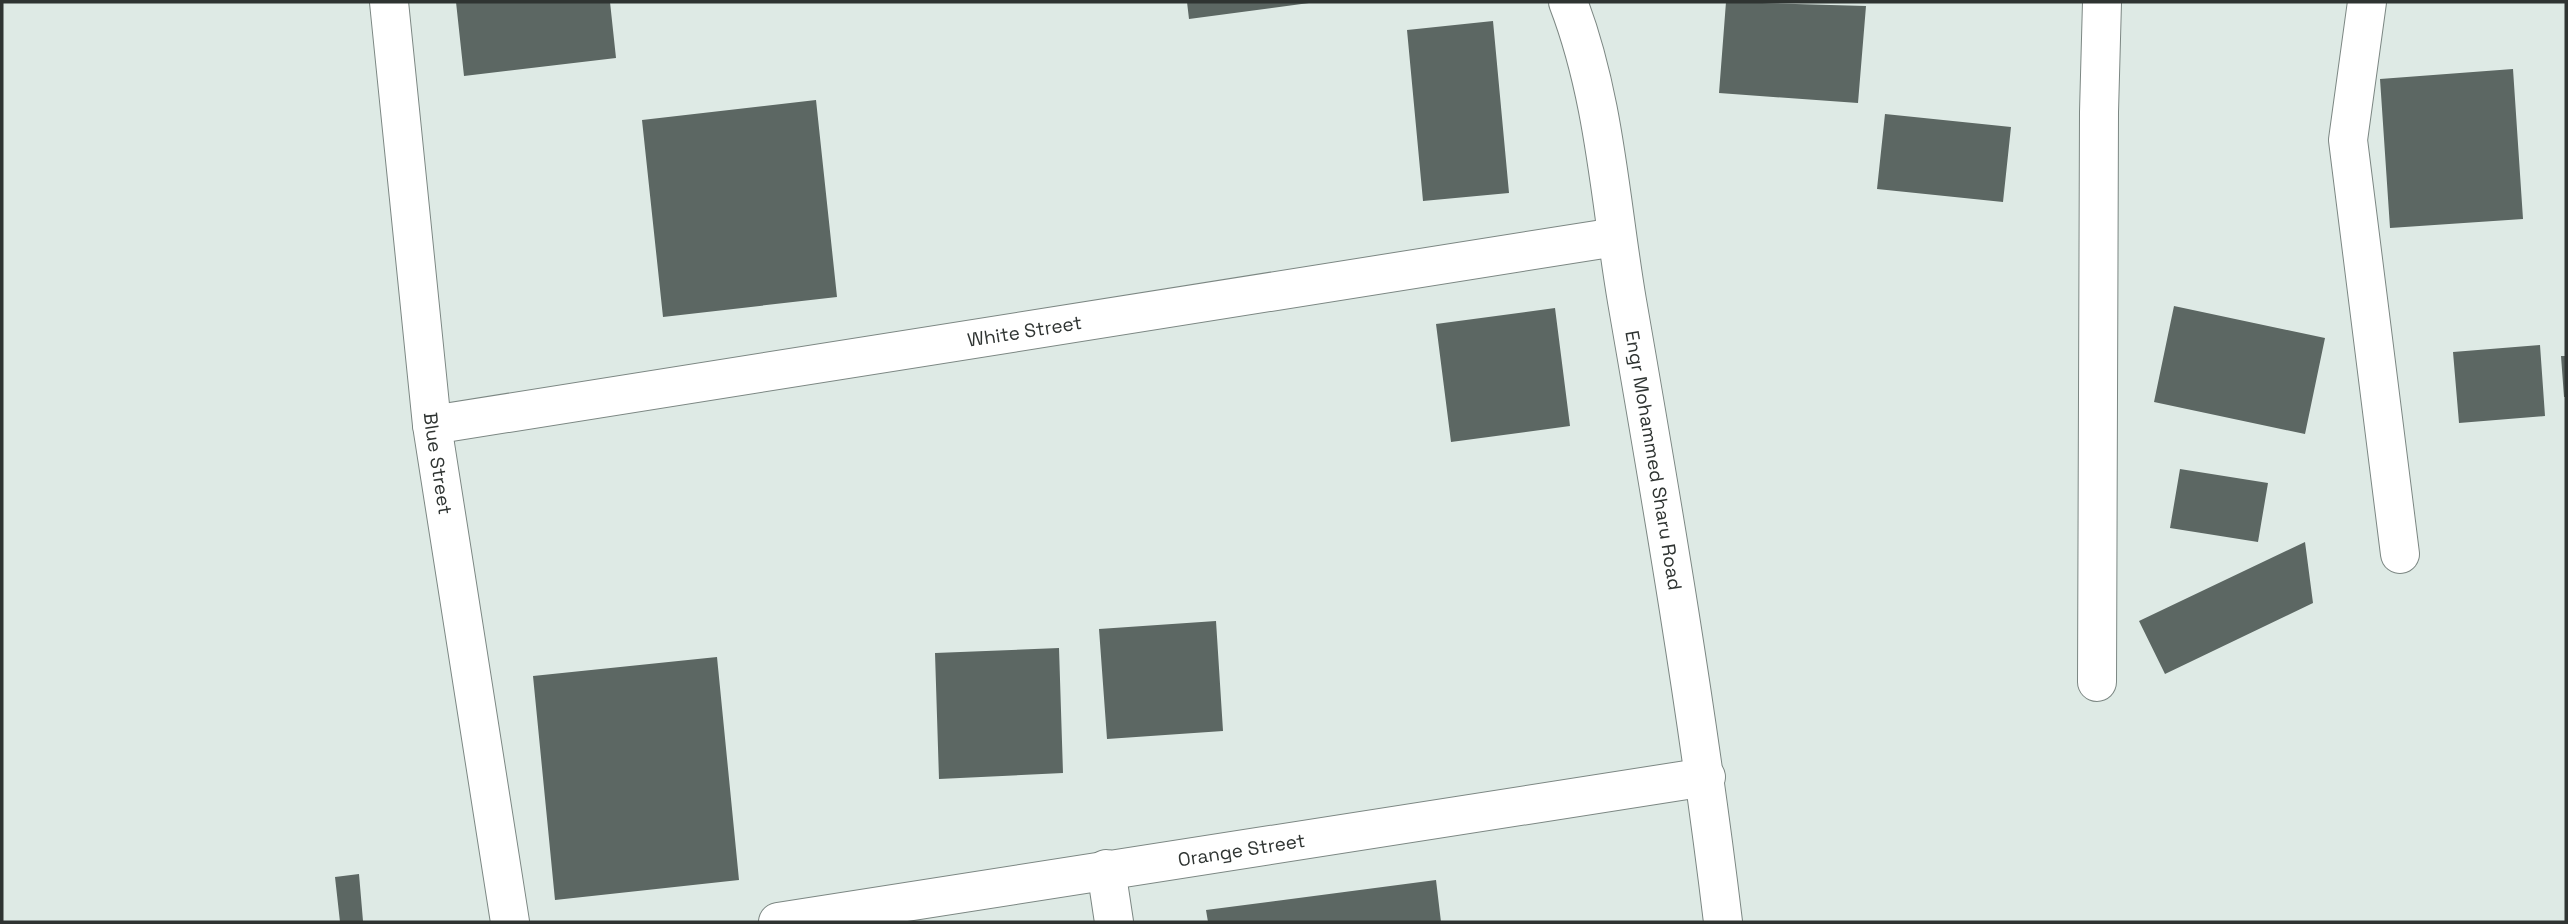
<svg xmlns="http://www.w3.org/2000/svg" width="2568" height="924" font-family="'Space Grotesk',sans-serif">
<rect width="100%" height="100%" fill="#deeae5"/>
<path fill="#5c6763" d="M456 2H610L616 58 464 76Z
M1187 2H1309V3L1189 19Z
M1726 2 1866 6 1858 103 1719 93Z
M1493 21 1509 193 1423 201 1407 30Z
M2513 69 2523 219 2390 228 2380 79Z
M816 100 837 297 663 317 642 120Z
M1885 114 2011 127 2003 202 1877 189Z
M2174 306 2325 338 2305 434 2154 402Z
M1555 308 1570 426 1451 442 1436 324Z
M2540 345 2545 416 2459 423 2453 352Z
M2561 356H2566V397H2564Z
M2180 469 2268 483 2258 542 2170 528Z
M2305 542 2313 603 2165 674 2139 621Z
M1216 621 1223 731 1107 739 1099 629Z
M1059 648 1063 773 939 779 935 653Z
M717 657 739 880 555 900 533 676Z
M359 874 363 921 340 922 335 877Z
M1436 880 1441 922H1208L1206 910Z"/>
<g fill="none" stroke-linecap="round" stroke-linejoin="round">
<defs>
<g id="minor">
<path id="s1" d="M389 2 432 425 510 922"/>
<path id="s2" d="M1568 2C1605 98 1610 201 1627 301 1663 508 1698 714 1723 922"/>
<path d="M2367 2 2348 140 2400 554"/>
<path id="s3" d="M432 425 1616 237"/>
<path d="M2097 682 2099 112 2102 2"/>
<path d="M1106 869 1114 922"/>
<path id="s4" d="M778 922 1706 777"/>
</g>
</defs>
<use href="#minor" stroke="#7c8783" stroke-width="40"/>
<use href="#minor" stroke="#fff" stroke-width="38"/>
</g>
<g text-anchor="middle" stroke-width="7" stroke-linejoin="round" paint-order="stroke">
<g font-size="19" fill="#2f3432" stroke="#ebf7f3">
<text dy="7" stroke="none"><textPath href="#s3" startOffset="600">White Street</textPath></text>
<text dy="7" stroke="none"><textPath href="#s2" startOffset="467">Engr Mohammed Sharu Road</textPath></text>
<text dy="7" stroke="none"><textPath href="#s1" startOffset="464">Blue Street</textPath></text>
<text dy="7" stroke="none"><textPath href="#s4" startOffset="469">Orange Street</textPath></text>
</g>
</g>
<rect width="2568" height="924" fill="none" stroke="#2f3432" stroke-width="7"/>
</svg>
